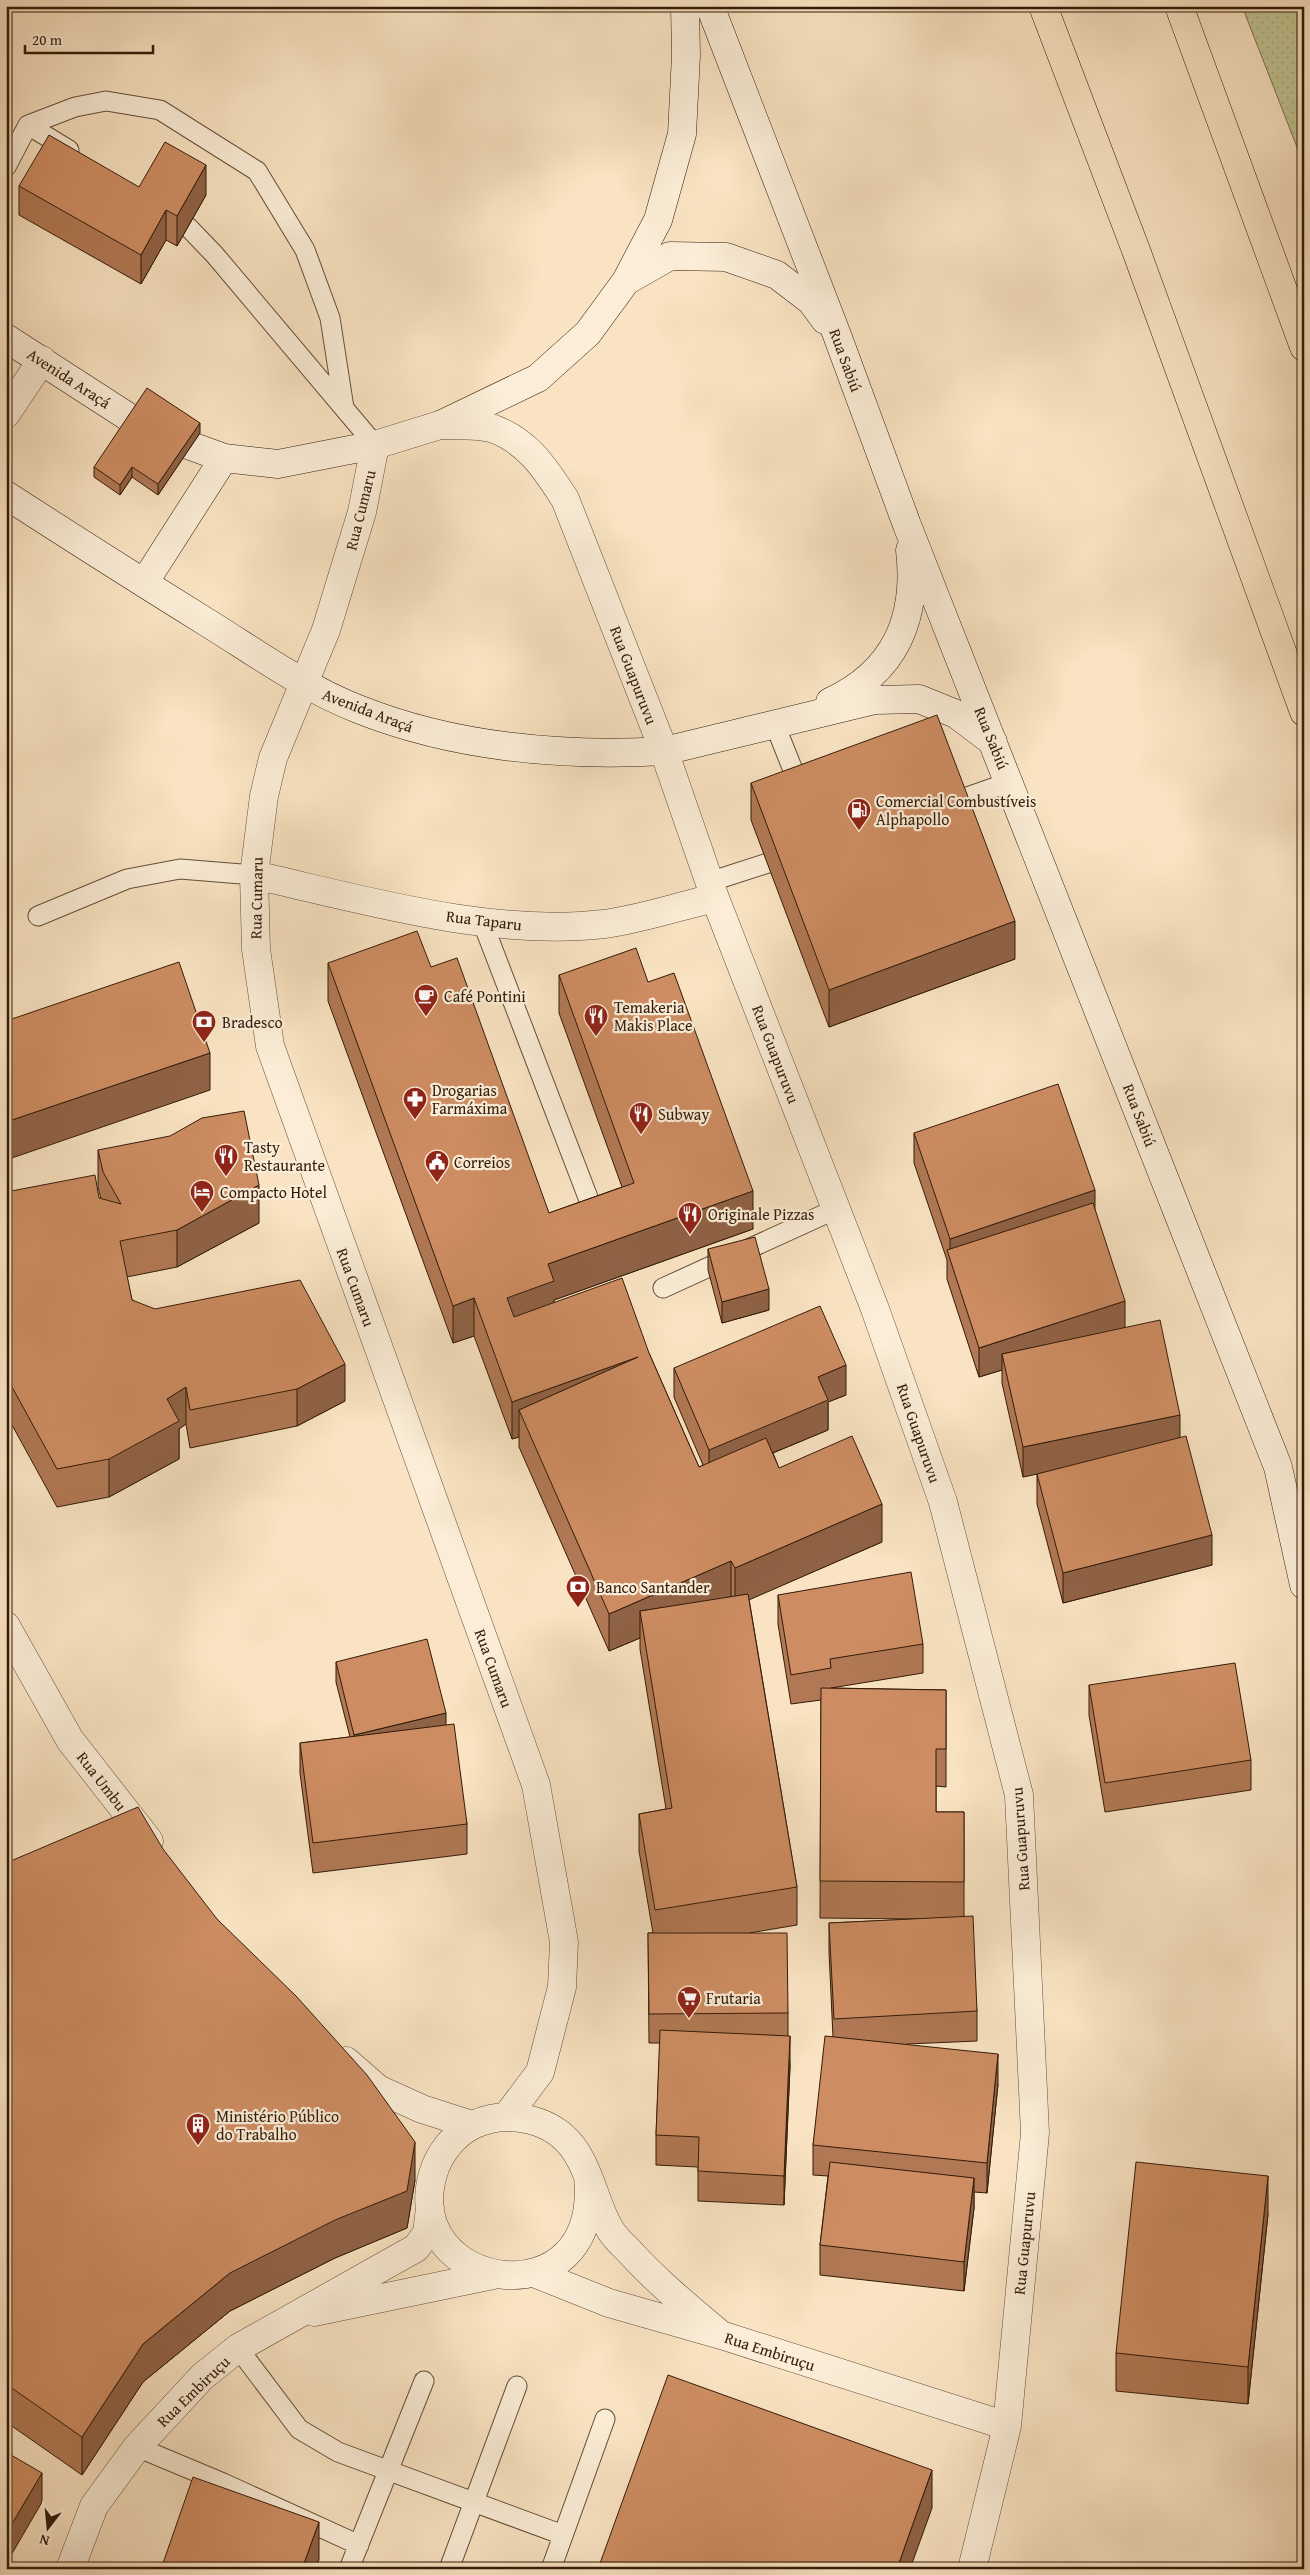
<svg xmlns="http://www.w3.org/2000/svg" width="1310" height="2575" font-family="'Gentium Book Plus',serif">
<defs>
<pattern id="grass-dots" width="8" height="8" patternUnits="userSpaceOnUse" patternTransform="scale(1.25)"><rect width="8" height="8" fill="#c0c392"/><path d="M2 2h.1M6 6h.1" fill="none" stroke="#a5a77d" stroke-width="1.8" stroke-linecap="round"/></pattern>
</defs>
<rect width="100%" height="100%" fill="#f9e3c2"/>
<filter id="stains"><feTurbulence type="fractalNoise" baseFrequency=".004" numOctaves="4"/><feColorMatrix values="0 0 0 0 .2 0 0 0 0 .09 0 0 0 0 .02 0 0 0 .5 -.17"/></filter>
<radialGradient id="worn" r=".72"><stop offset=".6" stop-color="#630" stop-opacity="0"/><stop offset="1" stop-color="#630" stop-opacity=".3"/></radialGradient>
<path fill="url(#grass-dots)" stroke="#7a6f4e" d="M1242 6H1304V165Z"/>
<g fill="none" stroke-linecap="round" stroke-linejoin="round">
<defs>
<path id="lane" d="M28 125 75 107 106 101 160 110 257 171 305 250 330 318 344 408
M6 167 28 125 69 150
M188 227 214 254 375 445
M775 725 801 790
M956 801 1010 782
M709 882 768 863
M38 916 127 879 180 869 254 875
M482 921 597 1221
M663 1288 836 1209
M238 2348 299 2429 338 2452 563 2535
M137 2447 223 2483 359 2545
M349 2569 424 2381
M449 2569 517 2386
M551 2569 605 2419"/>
<path id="street" d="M6 414 42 360
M440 425C456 426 479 424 494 429 529 442 546 470 565 499L664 751 715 898 875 1309 943 1502 1019 1795 1035 2133 1007 2426 972 2569
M375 445 362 512 326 630 273 758 264 796 254 875 256 949 270 1046 536 1785 564 1942 562 1987 540 2072 507 2116
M254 875C365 900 490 937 604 924 641 919 679 906 715 898
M6 1626 70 1740 149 1841
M346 2061 378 2089 422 2109 472 2125
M588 2176C603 2325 399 2291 433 2174 439 2153 455 2133 475 2124 510 2109 555 2119 576 2152 592 2176 596 2207 611 2231 616 2239 623 2245 629 2251 657 2282 689 2308 721 2335
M534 2273 609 2303 721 2335 1007 2426
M314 2312 493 2275
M70 2569 94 2506 137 2447 202 2377 238 2348 416 2248 427 2233 430 2208"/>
<path id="secondary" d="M710 6 837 335 907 525 1278 1467 1304 1585
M626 281 670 256 726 257 777 275 811 301 825 320
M6 338 133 420
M191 446 224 458 278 464 375 445 440 425 538 378 588 333 626 281 658 220 682 134 686 55 685 6
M6 495C74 539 142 582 211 625 259 655 305 688 358 709 453 747 562 757 664 751L875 700 919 699 956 714 993 742
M144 583 224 458
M830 702C895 672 918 619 910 550"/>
<path id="highway" d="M1043 6 1137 253 1304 712
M1179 6 1304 347"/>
</defs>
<use href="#lane" stroke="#644d37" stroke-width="21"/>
<use href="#street" stroke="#644d37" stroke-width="29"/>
<use href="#secondary" stroke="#331b09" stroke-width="29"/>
<use href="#highway" stroke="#331b09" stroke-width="29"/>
<use href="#lane" stroke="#fbedd7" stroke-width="19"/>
<use href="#street" stroke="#fbedd7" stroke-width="28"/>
<use href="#secondary" stroke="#fbedd7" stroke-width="28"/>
<use href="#highway" stroke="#f9e3c2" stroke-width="28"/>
</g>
<path fill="#b07854" stroke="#331b09" d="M19 186 139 187 206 195 177 246 166 240 141 284 19 215Z
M200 433 158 495 132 477 120 495 94 477V467Z
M751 783 1015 959 829 1027 751 820Z
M328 963 431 967 549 1213 622 1187 559 1013V975L648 982 753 1229 554 1300V1303L649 1353 699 1467 703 1465 674 1397V1368L846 1395 828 1402V1430L773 1453 779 1468 882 1542 749 1599 797 1887V1925L749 1933 788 2013V2036L790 2066 784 2205 698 2201V2167L656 2165V2135L660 2043H649L648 1933H653L639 1851V1814L666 1809 640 1649V1638L609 1651 519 1447V1437L512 1439 474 1336 453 1343 328 1001Z
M914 1133 1095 1210 1125 1328 1180 1438 1212 1565 1063 1603 1037 1504V1474L1039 1473 1023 1477 1002 1383V1370L979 1377 947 1279V1260L914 1163Z
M98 1150 259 1223 177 1267 127 1277 132 1300 345 1401 297 1426 190 1448 186 1424 179 1429V1459L109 1497 57 1507 6 1414V1192L101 1198 98 1188Z
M708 1249 769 1310 722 1323 708 1270Z
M778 1595 923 1644V1673L831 1688 946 1690V1787L936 1786V1812H964V1917L977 2011V2041L907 2044 998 2084 987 2193 974 2192V2208L964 2291 820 2275V2245L828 2176 813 2175V2145L833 2037 829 1952V1923L917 1919 820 1918 821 1700 791 1704 778 1624Z
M336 1662 446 1725 467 1824V1854L313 1873 300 1773V1743L350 1737 336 1682Z
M1089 1685 1251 1760V1790L1105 1812 1089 1715Z
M6 1863 415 2180 407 2228 335 2258 230 2311 143 2382 82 2475 6 2422Z
M1268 2214 1248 2404 1116 2391V2353Z"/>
<path fill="#906245" stroke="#331b09" d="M206 165V195L177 246V216Z
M166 210V240L141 284V255Z
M200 423V433L158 495V484Z
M132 467V477L120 495V485Z
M1015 921V959L829 1027V990Z
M210 1053V1090L6 1160V1122Z
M259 1185V1223L177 1267V1230Z
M1095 1190V1219L950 1259V1239Z
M753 1191V1229L554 1300V1318L507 1335V1298L548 1264Z
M769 1289V1310L722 1323V1302Z
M474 1298V1336L453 1343V1306Z
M1125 1301V1330L1002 1354V1370L979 1377V1348Z
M638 1357 519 1410V1437L512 1439V1402Z
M345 1364V1401L297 1426V1389Z
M846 1365V1395L828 1402V1430L709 1479V1450L818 1377Z
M186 1387V1424L179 1429V1459L109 1497V1459L167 1399Z
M1180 1415V1444L1023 1477V1447Z
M882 1504V1542L735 1606V1568Z
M1212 1535V1565L1063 1603V1573Z
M731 1561V1598L640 1611V1638L609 1651V1614Z
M446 1713V1733L354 1755V1735Z
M790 2036V2066L784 2205V2176Z
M998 2054V2084L987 2193V2163Z
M415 2142V2180L407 2228 335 2258 230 2311 143 2382 82 2475V2437L143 2344 230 2273Z
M1268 2176V2214L1248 2404V2367Z
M974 2178V2208L964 2291V2262Z
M932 2470V2508L910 2569H897Z
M42 2473V2502L6 2564V2534Z
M319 2522V2560L315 2569H302Z"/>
<path fill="#cd8c62" stroke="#331b09" d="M49 135 139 187 165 142 206 165 177 216 166 210 141 255 19 186Z
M147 388 200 423 158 484 132 467 120 485 94 467Z
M937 715 1015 921 829 990 751 783Z
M417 931 431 967 457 958 549 1213 634 1183 559 975 636 948 648 982 674 973 753 1191 548 1264 554 1281 507 1298 514 1317 622 1278 649 1353 699 1467 766 1438 779 1468 852 1436 882 1504 735 1568 731 1561 609 1614 519 1410 638 1357 512 1402 474 1298 453 1306 328 963Z
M179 962 210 1053 6 1122V1021Z
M1058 1084 1095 1190 950 1239 914 1133Z
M244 1111 259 1185 177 1230 120 1241 132 1300 155 1309 300 1280 345 1364 297 1389 190 1410 186 1387 167 1399 179 1421 109 1459 57 1469 6 1376V1192L95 1175 99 1198 121 1204 103 1172 98 1150 170 1136 202 1118Z
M1093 1203 1125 1301 979 1348 947 1250Z
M755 1237 769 1289 722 1302 708 1249Z
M820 1306 846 1365 818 1377 828 1400 709 1450 674 1368Z
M1160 1320 1180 1415 1023 1447 1002 1354Z
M1186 1436 1212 1535 1063 1573 1037 1474Z
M911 1572 923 1644 830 1659 831 1668 791 1675 778 1595Z
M748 1594 797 1887 655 1910 639 1814 672 1808 640 1611Z
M427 1639 446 1713 354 1735 336 1662Z
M1235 1663 1251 1760 1105 1783 1089 1685Z
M821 1688 946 1690V1749H936V1812H964V1882L820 1881Z
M454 1724 467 1824 313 1843 300 1743Z
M138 1807 163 1849 217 1919 296 1996 367 2075 415 2142 407 2191 335 2220 230 2273 143 2344 82 2437 6 2384V1863Z
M973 1916 977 2011 834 2019 829 1923Z
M648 1933H787L788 2013 649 2014Z
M660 2030 790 2036 784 2176 698 2171 699 2137 656 2135Z
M825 2036 998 2054 987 2163 813 2145Z
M830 2162 974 2178 964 2262 820 2245Z
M1136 2162 1268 2176 1248 2367 1116 2353Z
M668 2375 932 2470 897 2569H598Z
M6 2452 42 2473 6 2534Z
M193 2477 319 2522 302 2569H161Z"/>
<defs>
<symbol id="fuel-pin" viewBox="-11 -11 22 30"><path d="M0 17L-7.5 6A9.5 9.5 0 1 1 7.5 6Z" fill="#8f2418" stroke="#fbedd7"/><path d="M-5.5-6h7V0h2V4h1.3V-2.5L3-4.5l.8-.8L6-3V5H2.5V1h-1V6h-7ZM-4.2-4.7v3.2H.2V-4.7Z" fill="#fff"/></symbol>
<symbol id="cafe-pin" viewBox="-11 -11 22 30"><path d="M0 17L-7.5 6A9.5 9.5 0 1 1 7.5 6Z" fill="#8f2418" stroke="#fbedd7"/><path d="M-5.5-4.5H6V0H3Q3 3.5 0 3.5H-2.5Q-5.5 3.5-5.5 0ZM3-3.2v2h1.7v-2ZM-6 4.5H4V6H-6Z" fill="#fff"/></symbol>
<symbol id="restaurant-pin" viewBox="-11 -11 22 30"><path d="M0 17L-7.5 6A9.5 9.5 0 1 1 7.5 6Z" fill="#8f2418" stroke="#fbedd7"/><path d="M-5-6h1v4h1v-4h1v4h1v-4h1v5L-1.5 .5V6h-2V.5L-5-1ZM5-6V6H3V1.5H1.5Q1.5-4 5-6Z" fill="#fff"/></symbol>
<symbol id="bank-pin" viewBox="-11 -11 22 30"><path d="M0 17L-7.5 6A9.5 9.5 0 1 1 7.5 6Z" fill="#8f2418" stroke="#fbedd7"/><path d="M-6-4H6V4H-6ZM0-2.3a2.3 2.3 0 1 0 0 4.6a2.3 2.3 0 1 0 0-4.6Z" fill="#fff"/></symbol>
<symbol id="pharmacy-pin" viewBox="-11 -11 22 30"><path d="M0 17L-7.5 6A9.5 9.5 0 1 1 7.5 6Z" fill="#8f2418" stroke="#fbedd7"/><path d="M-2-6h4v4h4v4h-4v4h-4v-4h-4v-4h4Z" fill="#fff"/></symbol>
<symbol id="civic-pin" viewBox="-11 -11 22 30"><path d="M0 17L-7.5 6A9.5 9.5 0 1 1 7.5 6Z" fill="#8f2418" stroke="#fbedd7"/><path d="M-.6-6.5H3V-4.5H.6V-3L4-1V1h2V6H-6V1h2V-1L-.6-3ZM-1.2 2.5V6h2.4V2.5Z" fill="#fff"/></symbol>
<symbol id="hotel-pin" viewBox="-11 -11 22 30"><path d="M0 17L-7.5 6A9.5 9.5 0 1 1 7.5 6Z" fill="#8f2418" stroke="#fbedd7"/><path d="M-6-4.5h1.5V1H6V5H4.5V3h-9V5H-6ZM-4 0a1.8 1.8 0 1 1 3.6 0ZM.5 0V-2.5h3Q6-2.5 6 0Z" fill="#fff"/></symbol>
<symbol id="supermarket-pin" viewBox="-11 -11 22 30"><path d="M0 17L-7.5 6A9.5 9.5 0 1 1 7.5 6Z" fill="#8f2418" stroke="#fbedd7"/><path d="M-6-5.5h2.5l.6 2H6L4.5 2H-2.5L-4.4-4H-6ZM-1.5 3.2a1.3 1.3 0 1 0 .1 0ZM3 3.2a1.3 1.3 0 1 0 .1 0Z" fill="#fff"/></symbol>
<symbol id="building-pin" viewBox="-11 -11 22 30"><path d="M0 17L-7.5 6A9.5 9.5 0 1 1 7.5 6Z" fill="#8f2418" stroke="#fbedd7"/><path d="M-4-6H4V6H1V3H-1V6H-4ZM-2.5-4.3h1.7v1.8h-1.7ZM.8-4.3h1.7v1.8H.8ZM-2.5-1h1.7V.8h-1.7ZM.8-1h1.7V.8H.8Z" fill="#fff"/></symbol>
</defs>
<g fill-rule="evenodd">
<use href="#fuel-pin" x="845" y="796" width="28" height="38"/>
<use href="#cafe-pin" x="412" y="982" width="28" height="38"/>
<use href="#restaurant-pin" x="582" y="1002" width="28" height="38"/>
<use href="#bank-pin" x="190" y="1008" width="28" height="38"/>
<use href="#pharmacy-pin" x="401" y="1085" width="28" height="38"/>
<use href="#restaurant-pin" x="627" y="1100" width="28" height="38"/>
<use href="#restaurant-pin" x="212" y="1142" width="28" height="38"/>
<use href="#civic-pin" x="423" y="1148" width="28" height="38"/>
<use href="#hotel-pin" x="188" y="1178" width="28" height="38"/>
<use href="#restaurant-pin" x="676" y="1200" width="28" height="38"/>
<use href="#bank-pin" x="564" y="1573" width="28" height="38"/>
<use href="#supermarket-pin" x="675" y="1984" width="28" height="38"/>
<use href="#building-pin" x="184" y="2111" width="28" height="38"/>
</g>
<g text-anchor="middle" stroke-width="4.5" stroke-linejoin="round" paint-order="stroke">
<g font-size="16" fill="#331b09" stroke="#fbedd7">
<text transform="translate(846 360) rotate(70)" y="6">Rua Sabiú</text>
<text transform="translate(69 378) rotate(33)" y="6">Avenida Araçá</text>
<text transform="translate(360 510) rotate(-76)" y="6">Rua Cumaru</text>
<text transform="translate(634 675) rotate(69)" y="6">Rua Guapuruvu</text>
<text transform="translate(368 710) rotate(21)" y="6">Avenida Araçá</text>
<text transform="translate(992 738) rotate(68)" y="6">Rua Sabiú</text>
<text transform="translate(256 898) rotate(-89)" y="6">Rua Cumaru</text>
<text transform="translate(484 920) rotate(7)" y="6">Rua Taparu</text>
<text transform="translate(776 1054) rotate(69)" y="6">Rua Guapuruvu</text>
<text transform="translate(1140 1115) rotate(69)" y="6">Rua Sabiú</text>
<text transform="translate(356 1287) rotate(70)" y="6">Rua Cumaru</text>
<text transform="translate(919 1433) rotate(71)" y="6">Rua Guapuruvu</text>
<text transform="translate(494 1668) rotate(70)" y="6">Rua Cumaru</text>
<text transform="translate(102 1781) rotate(52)" y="6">Rua Umbu</text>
<text transform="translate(1020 1839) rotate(-94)" y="6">Rua Guapuruvu</text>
<text transform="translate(1024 2243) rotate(-84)" y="6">Rua Guapuruvu</text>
<text transform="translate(770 2351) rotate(18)" y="6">Rua Embiruçu</text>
<text transform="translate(193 2391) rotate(-44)" y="6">Rua Embiruçu</text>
</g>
<g font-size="16" fill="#331b09" stroke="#fbedd7" text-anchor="start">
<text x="876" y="807">Comercial Combustíveis<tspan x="876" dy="18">Alphapollo</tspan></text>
<text x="444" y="1002">Café Pontini</text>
<text x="614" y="1013">Temakeria<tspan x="614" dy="18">Makis Place</tspan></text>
<text x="222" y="1028">Bradesco</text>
<text x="432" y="1096">Drogarias<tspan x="432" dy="18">Farmáxima</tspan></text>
<text x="658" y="1120">Subway</text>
<text x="244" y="1153">Tasty<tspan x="244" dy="18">Restaurante</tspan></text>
<text x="454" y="1168">Correios</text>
<text x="220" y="1198">Compacto Hotel</text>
<text x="708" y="1220">Originale Pizzas</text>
<text x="596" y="1593">Banco Santander</text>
<text x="706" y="2004">Frutaria</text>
<text x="216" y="2122">Ministério Público<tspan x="216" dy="18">do Trabalho</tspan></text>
</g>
</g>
<rect width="1310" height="2575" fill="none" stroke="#f9e3c2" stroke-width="25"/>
<rect x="8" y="8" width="1295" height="2560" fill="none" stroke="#331b09" stroke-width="2.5"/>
<rect x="12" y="12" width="1285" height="2550" fill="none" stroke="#331b09"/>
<g transform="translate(48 2528) rotate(196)" stroke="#fbedd7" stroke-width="4" paint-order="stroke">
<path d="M0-4L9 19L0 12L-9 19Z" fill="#331b09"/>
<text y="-8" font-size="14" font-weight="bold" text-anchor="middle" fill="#331b09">N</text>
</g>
<path d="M25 45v8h128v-8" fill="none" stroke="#331b09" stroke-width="2.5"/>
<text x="32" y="45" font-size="15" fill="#331b09" stroke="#fbedd7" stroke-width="4" paint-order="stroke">20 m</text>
<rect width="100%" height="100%" filter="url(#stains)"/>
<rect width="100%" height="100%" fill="url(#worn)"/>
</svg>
